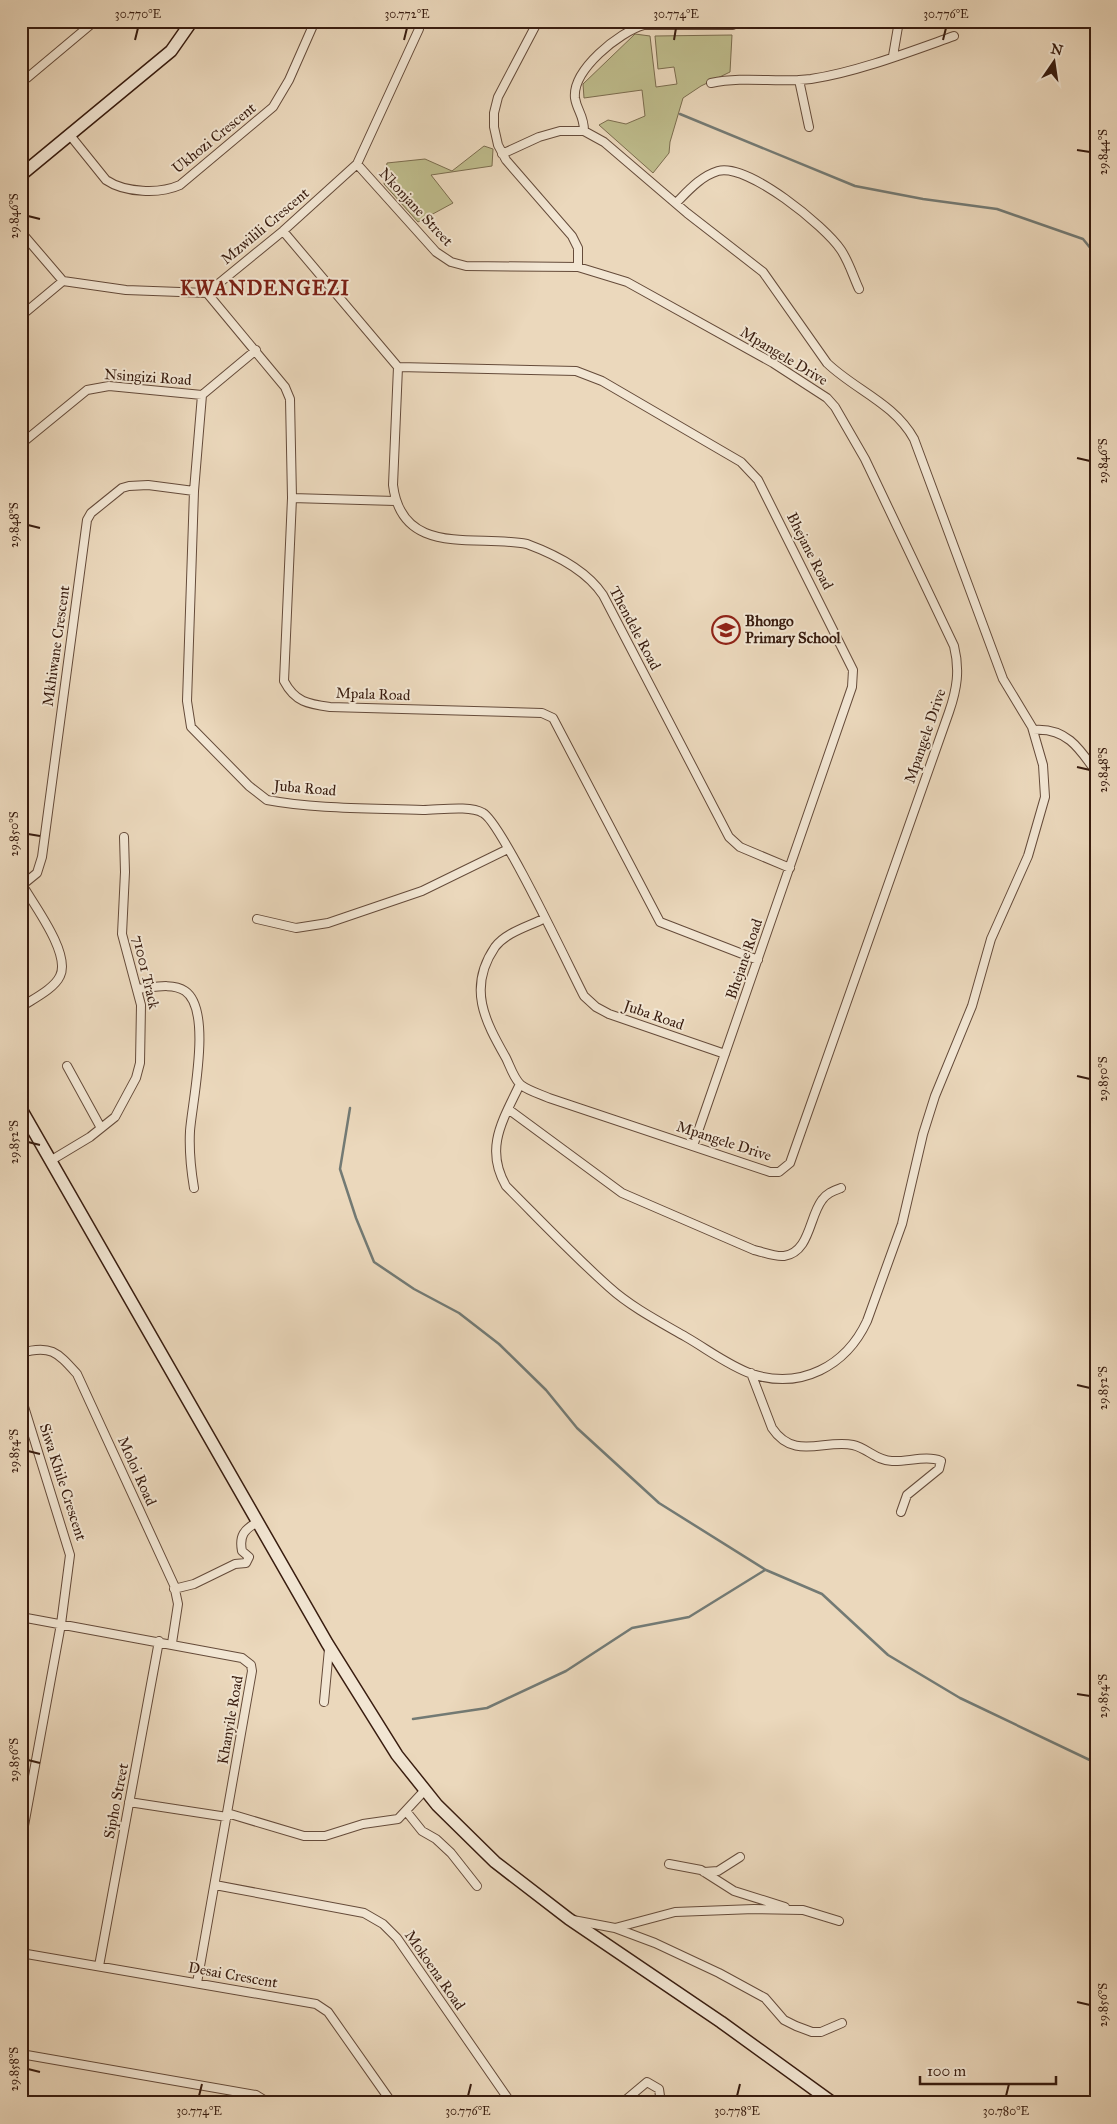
<svg xmlns="http://www.w3.org/2000/svg" width="1117" height="2124" font-family="'IM FELL Great Primer',serif">
<rect width="100%" height="100%" fill="#ebd8bc"/>
<filter id="stains"><feTurbulence type="fractalNoise" baseFrequency=".004" numOctaves="4"/><feColorMatrix values="0 0 0 0 .2 0 0 0 0 .09 0 0 0 0 .02 0 0 0 .5 -.17"/></filter>
<radialGradient id="worn" r=".72"><stop offset=".6" stop-color="#630" stop-opacity="0"/><stop offset="1" stop-color="#630" stop-opacity=".3"/></radialGradient>
<path fill="#bebc8c" stroke="#7b6c4e" d="M635 34 650 36 656 87 677 84 674 67 658 69 655 36 732 35 730 72 701 86 683 98 670 142 669 153 653 173 599 125 608 120 626 124 645 116 642 90 584 98 583 84Z
M484 146 493 149 492 166 431 175 453 203 418 222 384 184 387 163 425 159 452 171Z"/>
<g fill="none" stroke-linecap="round" stroke-linejoin="round">
<path stroke="#737a74" stroke-width="2.5" d="M680 114 855 186 923 199 997 209 1083 239 1096 255
M350 1108 340 1169 356 1218 374 1262 414 1289 459 1313 499 1344 546 1390 577 1428 659 1503 766 1570 822 1594 888 1655 960 1698 1096 1763
M413 1719 487 1708 566 1671 632 1628 689 1617 765 1570"/>
<defs>
<path id="street" d="M538 21 498 97 494 113V127L498 145 506 160 572 236 578 248V267
M893 56 899 21
M21 80 27 78 95 21
M799 80 809 127
M711 83C745 76 778 83 811 79 857 72 909 52 954 36
M584 131C584 115 577 111 575 98 572 70 619 32 644 25H733
M69 134 106 180C125 193 160 194 180 185L273 107 289 80 315 21
M502 154 539 137 560 131H584L604 142 687 213 763 272 827 363C855 390 894 403 914 439L1003 679 1032 727 1043 765 1045 797 1028 856 991 939 972 1006 935 1096 923 1134 902 1224 867 1321C846 1366 801 1390 752 1374 729 1366 707 1349 686 1337 660 1322 631 1307 609 1287 573 1255 540 1220 506 1186 484 1148 503 1120 520 1084
M357 164 436 252 451 262 466 266 578 267 627 282 773 363 827 398 835 407 865 459 954 646C960 670 957 689 949 712L790 1163 779 1172H770L549 1098C540 1094 529 1091 521 1085 514 1079 510 1066 506 1058 485 1021 467 988 495 947 506 932 530 926 545 918
M676 203C688 191 701 176 718 171 748 163 825 226 841 250 849 262 853 276 859 289
M283 231 398 367 393 485C402 558 476 534 527 544 554 554 587 571 603 595L729 837 740 847 790 868
M21 232 63 281 126 290 207 293 283 231 357 164 419 29 420 21
M207 293 285 387 290 399 292 498 284 681C295 702 308 704 330 707L542 713 553 718 660 922 758 960
M21 316 63 281
M256 350 202 395 194 491 187 701 191 727 249 786 267 800C315 809 373 808 423 810 439 810 470 805 483 813 501 822 570 969 584 996L596 1007 609 1014 725 1054
M398 367 576 371 602 381 741 462 758 480 853 670 852 687 693 1146
M21 444 87 390 109 386 202 395
M292 498 395 501
M1033 730C1065 727 1079 747 1096 772
M21 886 37 873 42 857 87 520 91 513 122 488 129 486 148 485 194 491
M257 919 296 928 328 923 422 891 508 849
M137 989C151 988 172 982 185 991 213 1010 192 1102 190 1131 189 1150 191 1170 194 1188
M21 1007C33 999 54 989 60 976 71 954 34 905 23 886
M67 1066 101 1128
M508 1109 622 1193 754 1250C763 1252 775 1257 784 1256 810 1252 809 1217 822 1200 827 1193 833 1191 841 1188
M50 1161 90 1137 115 1117 136 1078 140 1063 141 1005 122 934 125 872 124 837
M21 1353C51 1344 58 1353 77 1374L174 1585 178 1604 172 1643
M751 1373 772 1428C794 1461 824 1439 853 1445 867 1448 877 1461 892 1461 907 1462 927 1455 941 1461L939 1469 907 1495 901 1512
M21 1397 70 1555 61 1624 21 1842
M174 1589 194 1584 235 1564 246 1563 249 1557 242 1551C239 1536 244 1529 258 1522
M21 1617 242 1658 251 1665 252 1671 197 1983
M324 1702 329 1649
M129 1802 227 1817
M406 1811 422 1831 436 1839 451 1853 477 1886
M227 1813 304 1836H325L363 1824 398 1819 425 1790
M669 1864 701 1870 734 1891 785 1907
M704 1872 718 1871 740 1857
M215 1885 364 1913 383 1924 397 1938 511 2103
M573 1920 615 1928 655 1943 719 1973 765 1998 784 2020 796 2026 812 2032H821L842 2023
M615 1928 675 1912 754 1909 803 1910 839 1921
M21 1953 316 2004 328 2012 392 2103
M99 1966 159 1641
M21 2054 256 2095 269 2103
M622 2103 647 2082 659 2089 661 2103"/>
<path id="secondary" d="M21 175 171 51 192 21
M21 1109 327 1643 397 1755 437 1805 495 1862 569 1919 721 2022 833 2103"/>
</defs>
<use href="#street" stroke="#654b3a" stroke-width="10"/>
<use href="#secondary" stroke="#381c0f" stroke-width="14"/>
<use href="#street" stroke="#f2e6d3" stroke-width="8"/>
<use href="#secondary" stroke="#f2e6d3" stroke-width="11"/>
</g>
<path fill="none" stroke="#381c0f" stroke-width="2" d="M135 40 138 28M404 40 407 28M674 40 676 28M943 40 946 28M1077 150 1090 152M28 216 40 219M1077 458 1090 461M28 525 40 528M1077 767 1090 770M28 834 40 836M1077 1076 1090 1079M28 1142 40 1145M1077 1385 1090 1388M28 1451 40 1454M1077 1694 1090 1696M28 1760 40 1763M1077 2002 1090 2005M28 2069 40 2072M199 2096 202 2084M468 2096 471 2084M737 2096 740 2084M1006 2096 1009 2084"/>
<defs>
<symbol id="school-ring" viewBox="-11 -11 22 22"><circle r="9.5" fill="#f2e6d3" stroke="#8f2418" stroke-width="1.5"/><path d="M0-5L7-2L0 1L-7-2ZM-4 1L0 2.5L4 1V4Q0 6-4 4Z" fill="#8f2418"/></symbol>
</defs>
<g fill-rule="evenodd">
<use href="#school-ring" x="710" y="614" width="32" height="32"/>
</g>
<g text-anchor="middle" stroke-width="4" stroke-linejoin="round" paint-order="stroke">
<g font-size="15" fill="#381c0f" stroke="#f2e6d3">
<text transform="translate(214 138) rotate(-39)" y="5">Ukhozi Crescent</text>
<text transform="translate(416 207) rotate(47)" y="5">Nkonjane Street</text>
<text transform="translate(265 226) rotate(-40)" y="5">Mzwilili Crescent</text>
<text transform="translate(784 356) rotate(31)" y="5">Mpangele Drive</text>
<text transform="translate(148 377) rotate(4)" y="5">Nsingizi Road</text>
<text transform="translate(810 551) rotate(63)" y="5">Bhejane Road</text>
<text transform="translate(635 628) rotate(62)" y="5">Thendele Road</text>
<text transform="translate(56 646) rotate(-82)" y="5">Mkhiwane Crescent</text>
<text transform="translate(373 694) rotate(2)" y="5">Mpala Road</text>
<text transform="translate(925 736) rotate(-71)" y="5">Mpangele Drive</text>
<text transform="translate(305 788) rotate(5)" y="5">Juba Road</text>
<text transform="translate(744 959) rotate(-71)" y="5">Bhejane Road</text>
<text transform="translate(146 972) rotate(77)" y="5">71001 Track</text>
<text transform="translate(654 1015) rotate(19)" y="5">Juba Road</text>
<text transform="translate(724 1141) rotate(18)" y="5">Mpangele Drive</text>
<text transform="translate(137 1471) rotate(66)" y="5">Moloi Road</text>
<text transform="translate(63 1482) rotate(72)" y="5">Siwa Khile Crescent</text>
<text transform="translate(230 1720) rotate(-80)" y="5">Khanyile Road</text>
<text transform="translate(116 1801) rotate(-79)" y="5">Sipho Street</text>
<text transform="translate(435 1970) rotate(55)" y="5">Mokoena Road</text>
<text transform="translate(233 1975) rotate(10)" y="5">Desai Crescent</text>
</g>
<g font-size="15" font-weight="bold" fill="#381c0f" stroke="#f2e6d3" text-anchor="start">
<text x="745" y="626">Bhongo<tspan x="745" dy="17">Primary School</tspan></text>
</g>
<g font-size="20" font-weight="bold" letter-spacing="1" fill="#7a1f14" stroke="#f2e6d3">
<text x="265" y="295">KWANDENGEZI</text>
</g>
</g>
<rect width="1117" height="2124" fill="none" stroke="#ebd8bc" stroke-width="55"/>
<g transform="translate(1054 62) rotate(13)" stroke="#f2e6d3" stroke-width="4" paint-order="stroke">
<path d="M0-4L9 19L0 12L-9 19Z" fill="#381c0f"/>
<text y="-8" font-size="14" font-weight="bold" text-anchor="middle" fill="#381c0f">N</text>
</g>
<path d="M920 2076v8h136v-8" fill="none" stroke="#381c0f" stroke-width="2.5"/>
<text x="927" y="2076" font-size="15" fill="#381c0f" stroke="#f2e6d3" stroke-width="4" paint-order="stroke">100 m</text>
<rect x="28" y="28" width="1062" height="2068" fill="none" stroke="#381c0f" stroke-width="2"/>
<g font-size="12" text-anchor="middle" fill="#381c0f">
<text x="138" y="18">30.770°E</text>
<text x="407" y="18">30.772°E</text>
<text x="676" y="18">30.774°E</text>
<text x="946" y="18">30.776°E</text>
<text transform="translate(1103 152) rotate(-90)" y="4">29.844°S</text>
<text transform="translate(14 216) rotate(-90)" y="4">29.846°S</text>
<text transform="translate(1103 461) rotate(-90)" y="4">29.846°S</text>
<text transform="translate(14 525) rotate(-90)" y="4">29.848°S</text>
<text transform="translate(1103 770) rotate(-90)" y="4">29.848°S</text>
<text transform="translate(14 834) rotate(-90)" y="4">29.850°S</text>
<text transform="translate(1103 1079) rotate(-90)" y="4">29.850°S</text>
<text transform="translate(14 1142) rotate(-90)" y="4">29.852°S</text>
<text transform="translate(1103 1388) rotate(-90)" y="4">29.852°S</text>
<text transform="translate(14 1451) rotate(-90)" y="4">29.854°S</text>
<text transform="translate(1103 1696) rotate(-90)" y="4">29.854°S</text>
<text transform="translate(14 1760) rotate(-90)" y="4">29.856°S</text>
<text transform="translate(1103 2005) rotate(-90)" y="4">29.856°S</text>
<text transform="translate(14 2069) rotate(-90)" y="4">29.858°S</text>
<text x="199" y="2115">30.774°E</text>
<text x="468" y="2115">30.776°E</text>
<text x="737" y="2115">30.778°E</text>
<text x="1006" y="2115">30.780°E</text>
</g>
<rect width="100%" height="100%" filter="url(#stains)"/>
<rect width="100%" height="100%" fill="url(#worn)"/>
</svg>
